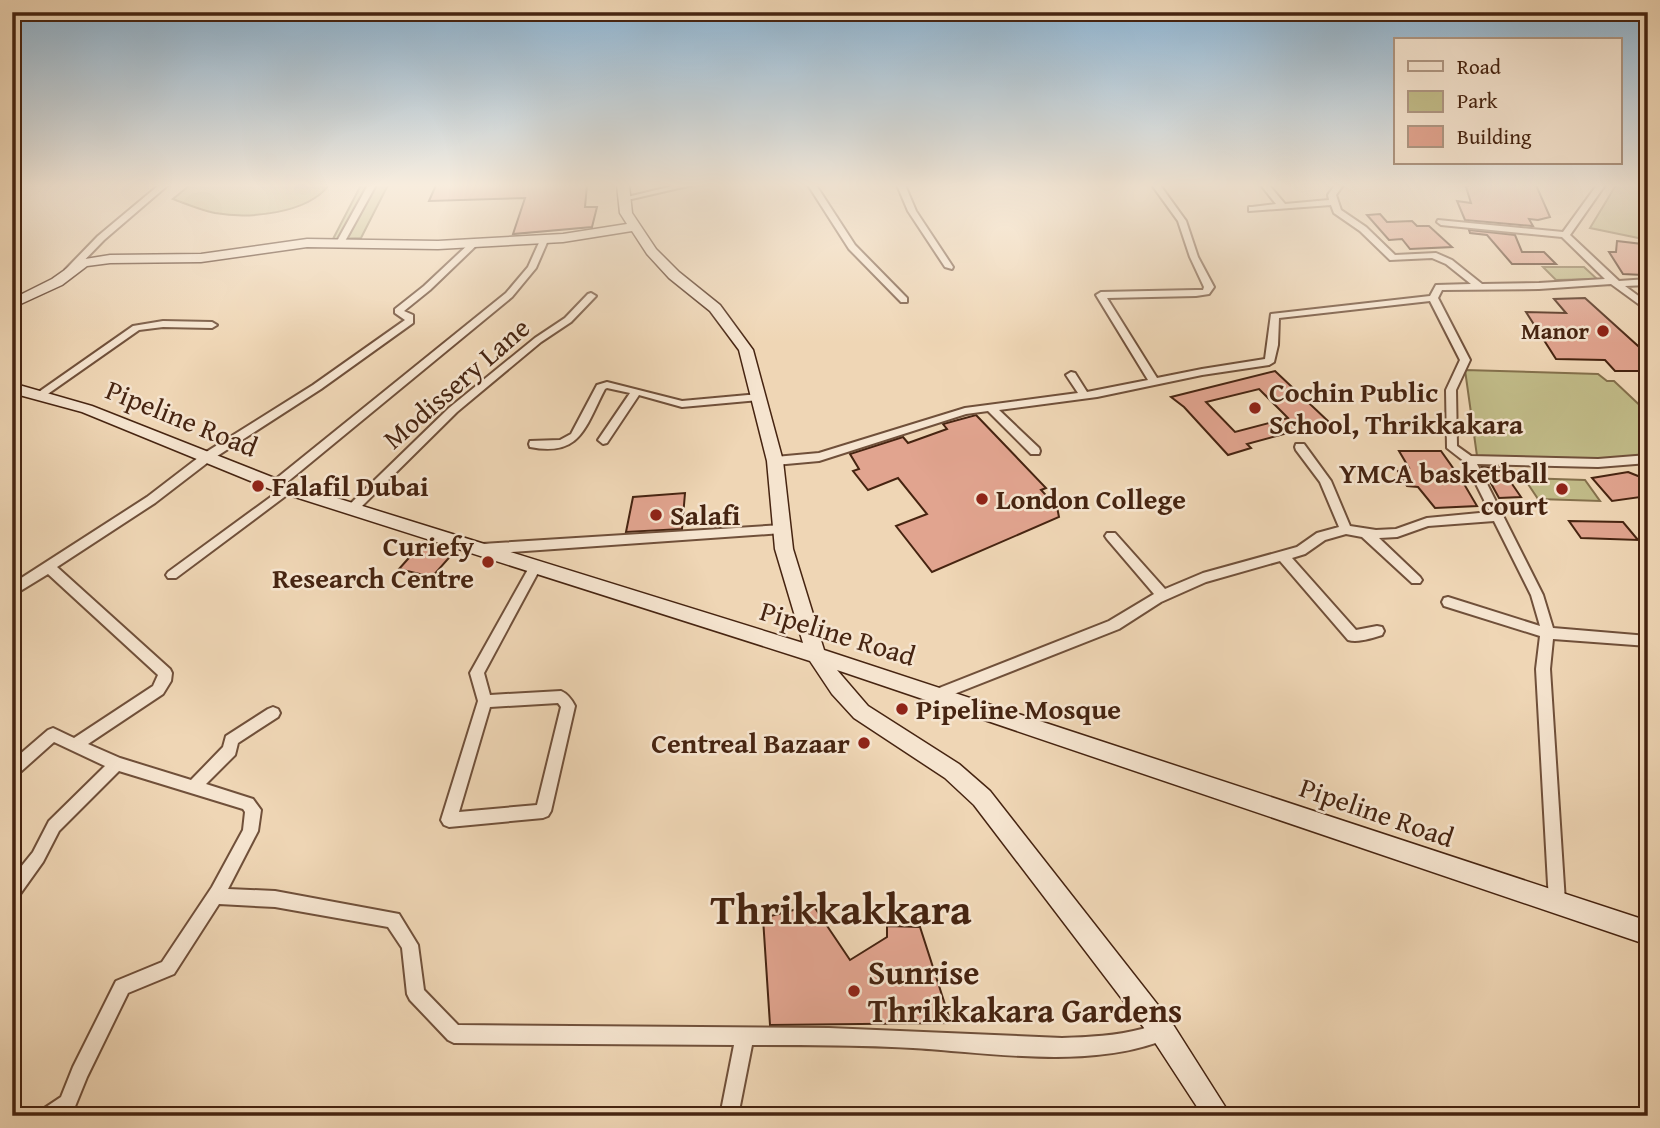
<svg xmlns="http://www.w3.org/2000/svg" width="1660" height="1128" font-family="'Gentium Book Plus',serif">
<rect width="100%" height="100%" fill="#efd6b5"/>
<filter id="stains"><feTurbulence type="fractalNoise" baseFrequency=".00286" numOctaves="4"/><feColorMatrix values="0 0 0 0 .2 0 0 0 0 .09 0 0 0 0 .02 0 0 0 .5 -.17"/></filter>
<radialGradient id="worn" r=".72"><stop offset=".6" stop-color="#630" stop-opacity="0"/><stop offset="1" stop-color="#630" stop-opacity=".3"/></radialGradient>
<path fill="#c1bb88" stroke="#84704c" stroke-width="2" d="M190 185H329C307 214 249 219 215 213 201 210 186 204 173 199Z
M361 185H388L361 238 333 239Z
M1616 185H1648V240L1590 228Z
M1543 267H1584L1597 279 1556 280Z
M1465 370 1598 374 1607 381H1614L1648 413V454L1617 459 1477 456Z
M1524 478 1585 480 1600 501 1538 499Z"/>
<path fill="#e1a48f" stroke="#462411" stroke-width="2" fill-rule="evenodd" d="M436 185H587L585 207H597L592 227 513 234 525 198 429 201Z
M1470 185H1536L1550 217 1538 220 1529 219 1533 226 1465 220 1457 201 1471 203 1466 187Z
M1380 214 1387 222 1412 221 1417 226H1429L1452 247 1410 249 1402 239 1389 240 1367 215Z
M1469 230 1515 235 1522 252H1544L1556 264H1512L1487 235 1470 233Z
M1617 241 1642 244 1643 275 1623 274 1609 252H1616Z
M1585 298 1648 355V371H1615L1605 360 1556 359 1526 312 1566 313 1554 299Z
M1275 371 1329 422 1247 444 1251 448 1228 455 1184 407 1171 397ZM1259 389 1288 418 1235 432 1206 402Z
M976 415 1046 488 1041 490 1057 507 1059 517 932 572 896 526 927 514 898 478 868 490 853 471 859 469 850 454 903 437 908 443 947 429 943 424Z
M1399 451H1441L1456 472 1460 471 1468 483 1464 484 1477 506 1435 508 1418 487 1407 486 1398 471 1409 468Z
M1482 467 1501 468 1521 497 1499 498Z
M1628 472 1648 480V496L1612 501 1592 478Z
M685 493 682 529 626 532 633 497Z
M1569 521 1623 522 1638 540 1581 538Z
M423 542 455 551 432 577 399 569Z
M813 905 850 960 887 937V926L920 927 951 1023 770 1025 763 918Z"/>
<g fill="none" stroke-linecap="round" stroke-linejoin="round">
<defs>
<path id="street" d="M159 185H168L104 240 71 274H65V270L98 236Z
M368 185H376L344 243 337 245 336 243Z
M677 185H692L623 201 619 199Z
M808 185H816L855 245 907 298V302H901L849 249Z
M897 185H905L916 211 953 267 952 269 945 267 908 211Z
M1152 185H1160L1186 221 1198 257 1214 287 1209 294 1196 296 1107 298 1157 378 1202 369 1265 359 1271 314 1430 296 1436 285 1471 284 1446 264 1432 258 1390 260 1360 231 1334 213 1331 205 1249 211V207H1252L1276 204 1261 185H1269L1285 204 1329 200 1328 195 1335 185H1343L1336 195 1341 210 1366 227 1395 255 1436 253 1452 260 1482 284 1539 283 1605 279 1562 237 1441 225 1437 222 1438 220 1563 232 1597 185H1605L1570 235 1619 281 1648 279V285L1625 286 1648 303V311L1611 284 1539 289 1442 290 1438 298 1470 360 1456 390 1457 446 1471 456 1598 459 1648 455V463L1598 467 1477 464 1543 595 1553 628 1648 636V646L1553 639 1550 669 1565 902 1563 908 1557 910 1551 908 1549 902 1536 669 1540 636 1444 606 1442 602 1444 598 1448 597 1540 626 1531 595 1494 521 1428 526 1397 537 1379 538 1420 577 1422 580 1420 583H1412L1362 537 1346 534 1325 540 1305 554 1292 558 1356 630 1377 626 1382 627 1384 631 1382 635C1372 638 1358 643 1348 640L1280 561 1206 582 1161 602 1119 629 944 698 939 700 934 698 932 694 934 690 1109 621 1154 594 1107 539 1105 536 1107 533H1115L1165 589 1203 573 1297 547 1317 533 1339 527 1320 482 1296 450 1295 447 1296 444H1304L1331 481 1350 526 1376 530 1396 529 1427 518 1490 512 1465 462 1447 448 1446 390 1460 360 1430 301 1279 318 1278 345 1274 362 1269 365 1202 375 1097 397 999 410 1039 448 1040 451 1039 454H1031L988 411 966 414 819 461 775 465 769 461 775 457 819 453 965 408 1078 393 1066 375 1071 372 1075 373 1087 392 1148 380 1096 295 1101 292 1196 290H1203L1204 287 1190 257 1178 221Z
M542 236 549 238 536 268 512 297 280 488H272L270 485 272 482 506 293 528 267Z
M473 240 480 242 430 290 404 311 413 315V323L321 389 211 460 155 503 57 567 170 669 172 673 171 681 163 694 88 744 120 758 191 780 223 747 226 736 268 709 273 707 278 709 280 713 278 717 238 743 235 755 206 784 253 799 261 810 258 831 228 889 275 891 399 914 418 945 424 990 458 1025 829 1028 1062 1038C1089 1037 1116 1036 1142 1029 1151 1026 1160 1022 1169 1026L1172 1032 1169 1038C1093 1070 994 1053 913 1048 860 1045 806 1045 752 1045L738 1116H720L734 1045 454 1043 448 1040 410 1000 407 994 402 948 388 927 275 907 219 904 174 974 128 993 87 1077 74 1109 66 1116H41L43 1109 61 1097 73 1067 116 981 162 962 212 887 243 830 245 812 243 809 119 771 59 831 43 862 18 897 12 899V878L33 852 49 821 105 766 54 742 17 775 12 777V761L48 730 53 728 74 738 153 686 158 675 48 574 12 596V584L147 497 203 454 313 385 405 320 395 313V309L424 286Z
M591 293 596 296 571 322 541 342 457 412 357 511H349L347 508 349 505 449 408 535 338 565 318 588 294Z
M163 321 212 322 217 325 212 328 163 327 139 330 42 398 38 399 33 396 133 326Z
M607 382 682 401 759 394 764 397 759 400 682 407 639 395 607 443 603 444 598 440 630 393 607 388 605 389C585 427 581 457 530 447L529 444 530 441 560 440 571 434 597 385Z
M287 485 293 489 291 492 176 578H168L166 575 168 572Z
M782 525 788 529 782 533 482 554 476 549 482 544Z
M535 562 539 564 541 567 484 673 490 695 561 691C568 694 572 700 575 706L551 811 548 816 543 818 449 827 444 825 441 820 478 701 470 673 531 564ZM558 703 561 707 537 805 459 812 490 707Z"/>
<path id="secondary" d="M617 185H629L632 213 656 249 679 272 720 305 753 350 783 461 793 549 824 650 1648 921V945L837 670 868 706 959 764 990 791 1172 1023 1231 1116H1203L1154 1041 974 805 945 778 854 718 832 694 810 661 270 489 82 412 12 393V383L92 406 282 481 803 643 775 549 767 461 739 350 710 311 669 278 647 254 632 231 563 242 438 249 307 247 201 262 110 263 87 266 62 285 12 308V299L52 279 79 260 110 255 201 254 307 239 438 241 563 234 627 224 620 213Z"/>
</defs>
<use href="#street" stroke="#70503a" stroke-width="4"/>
<use href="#secondary" stroke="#462411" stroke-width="3"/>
<use href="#street" fill="#f5e4cf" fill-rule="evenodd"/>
<use href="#secondary" fill="#f5e4cf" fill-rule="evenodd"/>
</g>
<linearGradient id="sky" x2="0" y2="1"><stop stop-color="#8bb5d6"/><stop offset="0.54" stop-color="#f8edde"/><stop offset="1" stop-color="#f8edde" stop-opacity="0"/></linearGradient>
<rect width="1660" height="343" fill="url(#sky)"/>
<g fill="#8f2418" stroke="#f5e4cf" stroke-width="2.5">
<circle cx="1603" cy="331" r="7"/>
<circle cx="1255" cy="408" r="7"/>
<circle cx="258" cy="486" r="7"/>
<circle cx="1562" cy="489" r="7"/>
<circle cx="982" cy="499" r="7"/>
<circle cx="656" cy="515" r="7"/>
<circle cx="488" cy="562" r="7"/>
<circle cx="902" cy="709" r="7"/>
<circle cx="864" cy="743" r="7"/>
<circle cx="854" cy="991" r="7"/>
</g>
<g text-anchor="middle" stroke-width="5" stroke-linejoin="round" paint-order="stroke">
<g font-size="23" font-weight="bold" fill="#462411" stroke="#f5e4cf" text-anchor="end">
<text x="1589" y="339">Manor</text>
</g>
<g font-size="28" fill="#462411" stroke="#f5e4cf">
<text transform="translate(456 383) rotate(-41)" y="10">Modissery Lane</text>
<text transform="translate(182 418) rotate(22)" y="10">Pipeline Road</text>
<text transform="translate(838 633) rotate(17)" y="10">Pipeline Road</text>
<text transform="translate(1377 812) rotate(19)" y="10">Pipeline Road</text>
</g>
<g font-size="28" font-weight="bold" fill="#462411" stroke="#f5e4cf" text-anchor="start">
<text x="1269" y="402">Cochin Public<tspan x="1269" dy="32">School, Thrikkakara</tspan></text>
<text x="1548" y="483" text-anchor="end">YMCA basketball<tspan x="1548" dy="32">court</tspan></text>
<text x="272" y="496">Falafil Dubai</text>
<text x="996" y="509">London College</text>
<text x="670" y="525">Salafi</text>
<text x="474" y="556" text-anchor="end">Curiefy<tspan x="474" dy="32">Research Centre</tspan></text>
<text x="916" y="719">Pipeline Mosque</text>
<text x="850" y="753" text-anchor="end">Centreal Bazaar</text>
</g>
<g font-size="33" font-weight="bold" fill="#462411" stroke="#f5e4cf" text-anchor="start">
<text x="868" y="984">Sunrise<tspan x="868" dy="38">Thrikkakara Gardens</tspan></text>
</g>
<g font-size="42" font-weight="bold" fill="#462411" stroke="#f5e4cf">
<text x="841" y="924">Thrikkakkara</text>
</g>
</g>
<rect width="1660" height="1128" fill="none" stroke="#efd6b5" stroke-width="42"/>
<rect x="14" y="14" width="1632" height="1100" fill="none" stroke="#462411" stroke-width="3.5"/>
<rect x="21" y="21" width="1618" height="1086" fill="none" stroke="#462411" stroke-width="2"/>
<rect x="1394" y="38" width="228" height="126" fill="#f5e4cf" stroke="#af9783" stroke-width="2"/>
<rect x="1408" y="61" width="35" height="10" fill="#f5e4cf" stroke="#af9783" stroke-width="2"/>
<text x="1457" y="74" font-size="21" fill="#462411">Road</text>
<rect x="1408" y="91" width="35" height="21" fill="#c1bb88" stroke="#af9783" stroke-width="2"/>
<text x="1457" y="108" font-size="21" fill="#462411">Park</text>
<rect x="1408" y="126" width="35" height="21" fill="#e1a48f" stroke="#af9783" stroke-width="2"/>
<text x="1457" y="144" font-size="21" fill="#462411">Building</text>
<rect width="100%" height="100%" filter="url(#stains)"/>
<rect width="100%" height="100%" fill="url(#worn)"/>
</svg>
